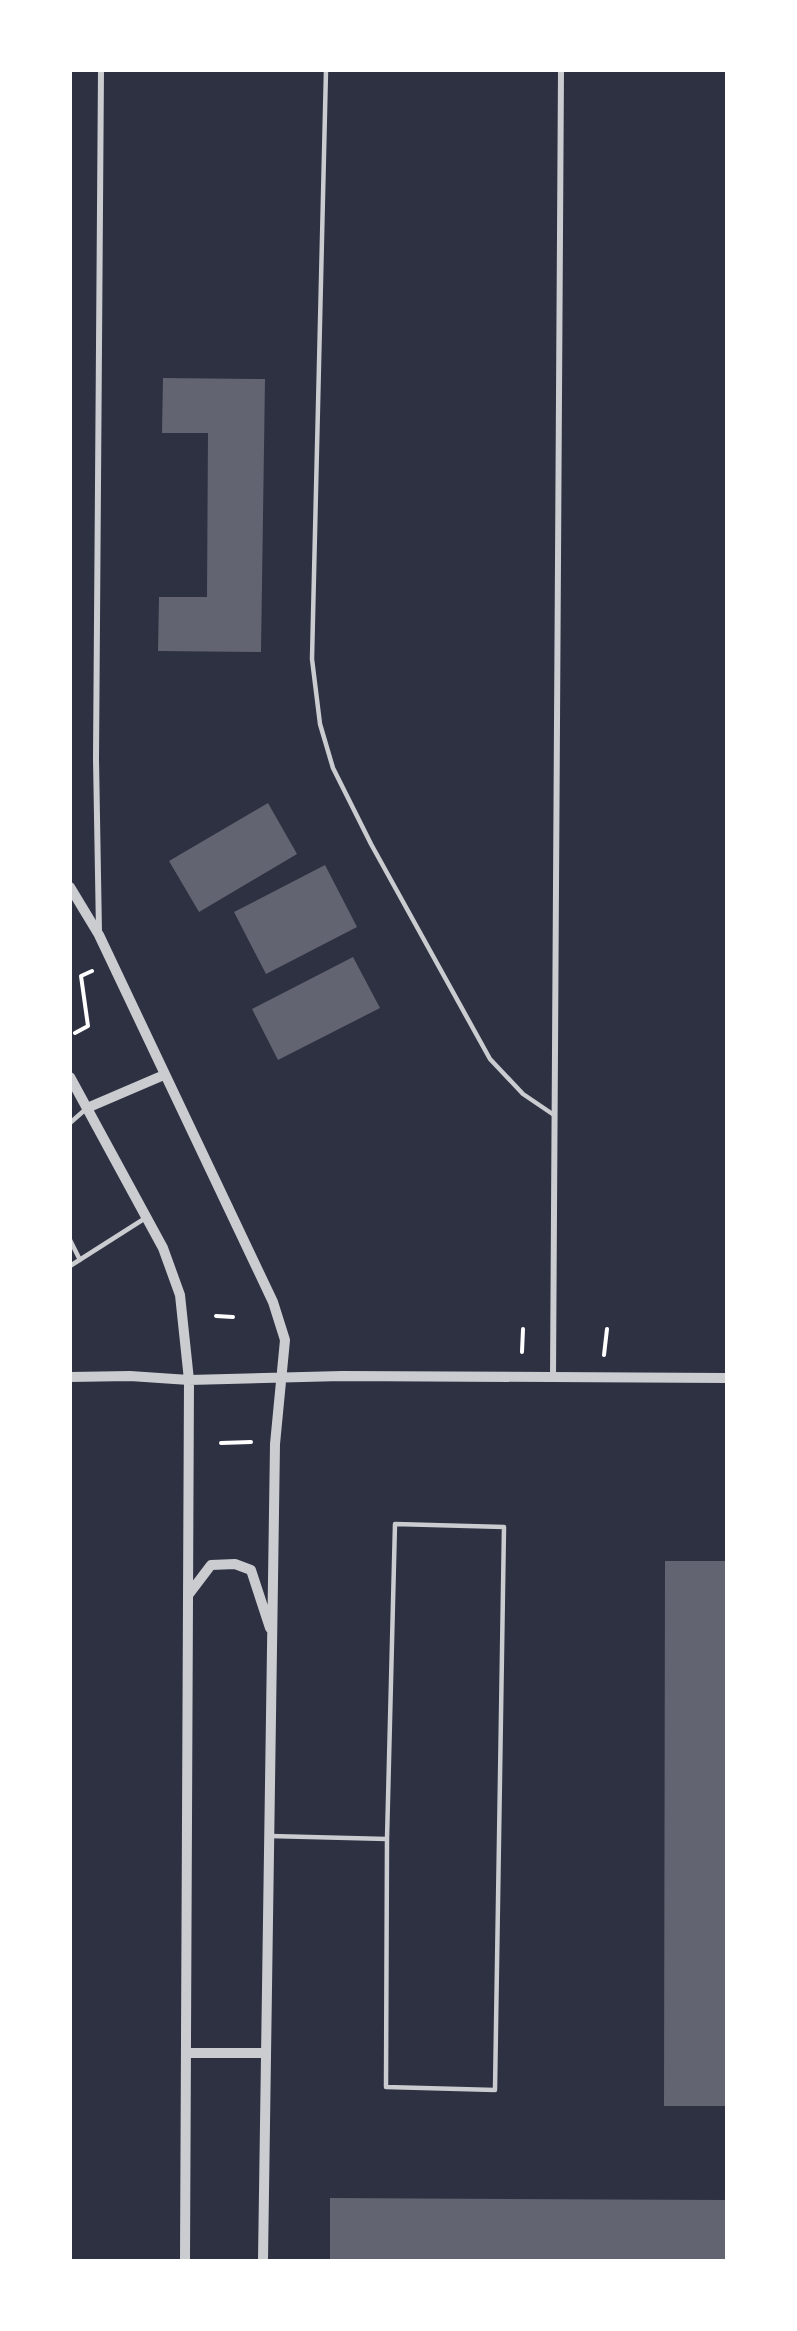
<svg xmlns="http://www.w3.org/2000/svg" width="797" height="2331" font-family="'DM Sans',sans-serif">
<rect width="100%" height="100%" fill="#2d3142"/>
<path fill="#626471" d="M163 378 265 379 261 652 158 651 159 597H207L208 433H162Z
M268 803 297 854 199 912 169 861Z
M325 865 357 927 266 974 234 912Z
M353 957 380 1008 278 1060 252 1009Z
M665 1561H726V2106H664Z
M330 2198 726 2200V2260H330Z"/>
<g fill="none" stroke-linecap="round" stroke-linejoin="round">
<path stroke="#fff" stroke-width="4" d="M75 1033 88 1026 81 976 92 971
M216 1316 233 1317
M522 1352 523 1329
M604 1355 607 1329
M221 1443 251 1442"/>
<path stroke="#caccd0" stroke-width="4.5" d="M326 70 312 659 320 724 333 768 371 844 490 1059 523 1094 554 1115
M70 1123 87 1108
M70 1240 80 1260
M70 1266 147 1217
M395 1524 504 1527 495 2090 386 2087 387 1839Z
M270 1836 387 1839"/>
<path stroke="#caccd0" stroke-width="6" d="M99 932 96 759 101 70
M553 1377 561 70"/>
<path stroke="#caccd0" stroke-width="10" d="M70 887 99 935 273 1302 285 1340 275 1444 263 2260
M70 1077 163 1248 180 1295 189 1380 185 2260
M87 1108 164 1075
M70 1377 130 1376 189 1380 342 1376 726 1378
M189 1594 211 1565 235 1564 251 1570 270 1628
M187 2053H264"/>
</g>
<rect width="797" height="2331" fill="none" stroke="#ffffff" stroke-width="144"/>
</svg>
